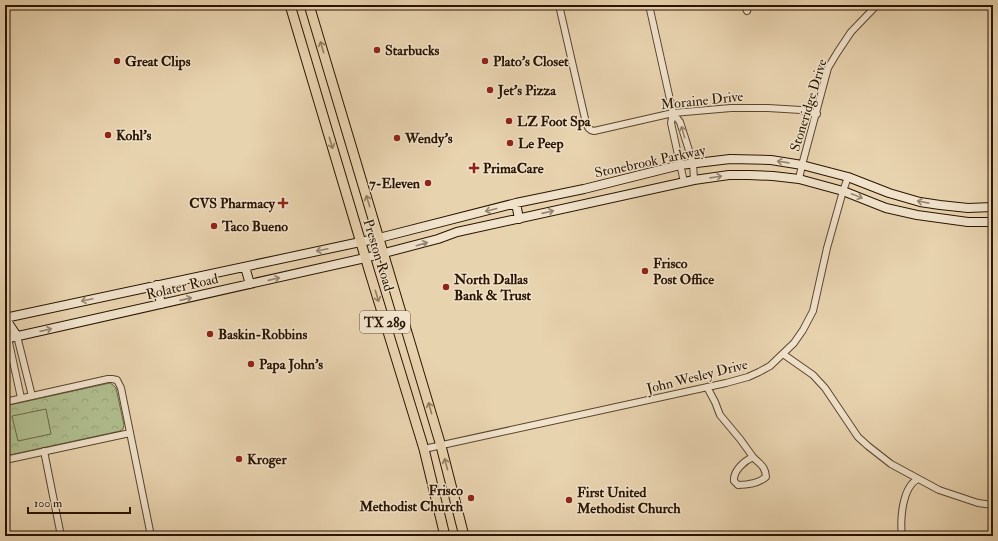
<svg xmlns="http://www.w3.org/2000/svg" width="998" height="541" font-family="'IM FELL Double Pica',serif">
<defs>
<pattern id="park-crowns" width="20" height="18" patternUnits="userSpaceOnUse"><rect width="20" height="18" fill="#b0be8f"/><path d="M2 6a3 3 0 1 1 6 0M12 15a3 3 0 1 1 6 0" fill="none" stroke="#98a27a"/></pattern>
</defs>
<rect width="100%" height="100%" fill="#e8d3af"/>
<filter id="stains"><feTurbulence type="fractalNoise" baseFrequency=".005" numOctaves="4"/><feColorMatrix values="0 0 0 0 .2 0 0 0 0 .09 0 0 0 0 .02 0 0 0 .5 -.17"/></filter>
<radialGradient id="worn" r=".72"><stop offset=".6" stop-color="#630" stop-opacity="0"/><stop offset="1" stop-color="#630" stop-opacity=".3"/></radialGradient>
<path fill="url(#park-crowns)" stroke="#6d6948" d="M110 383 113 385 116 388 124 425 123 429 120 431 5 456V406Z"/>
<path fill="#b0be8f" stroke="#6d6948" d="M46 409 51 434 18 441 12 416Z"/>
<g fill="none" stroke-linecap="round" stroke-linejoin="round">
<defs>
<path id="minor" d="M559 5 586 123C588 128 589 130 594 131L673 113 731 108H768L801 110 817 114
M649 5 673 113 671 123 684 182
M744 5 747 11
M673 113 680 122 693 163 694 180
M799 179 802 165 828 68 837 53 851 32 877 5
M17 336 32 396
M8 338 21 398
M783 354 813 375 825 388 858 437 868 446 891 464 939 490 978 503 993 505
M707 387 715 402 720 415 740 439 753 457
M5 402 108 379H112L117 380 121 388 151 536
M424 449 726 383 748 377 759 372 770 366 794 343 803 330 813 311 827 248 843 191 848 177
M44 451 61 536
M753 457C760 465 765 465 766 477 759 483 748 485 738 485L734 481C733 471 744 461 753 457Z
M5 460 130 433
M902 536C900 520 902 487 918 479"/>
<path id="secondary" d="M516 203 519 219
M245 267 250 284
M157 285 161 304
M5 318 379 238 516 203 584 189 680 165 730 159 771 160 802 165 848 177 889 193 920 202 940 205 968 208 993 207
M5 318 17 336
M5 339 365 258 438 239 457 232 694 180 729 175H749L773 176 799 179 843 191 886 208 917 215 968 222H993"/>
<path id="primary" d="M290 5 370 273 424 449 445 536
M309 5 441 446 464 536"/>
</defs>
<use href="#minor" stroke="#5a442c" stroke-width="8"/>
<use href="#secondary" stroke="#2a1400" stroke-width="10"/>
<use href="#primary" stroke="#2a1400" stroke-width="11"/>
<use href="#minor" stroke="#f0e2cb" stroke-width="6"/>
<use href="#secondary" stroke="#f0e2cb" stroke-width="8"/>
<use href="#primary" stroke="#e8d3af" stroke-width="9"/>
</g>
<defs><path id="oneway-shaft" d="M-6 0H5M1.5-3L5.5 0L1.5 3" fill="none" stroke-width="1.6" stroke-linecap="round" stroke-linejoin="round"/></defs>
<g stroke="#927d60">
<use href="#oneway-shaft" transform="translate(322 47) rotate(-106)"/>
<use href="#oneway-shaft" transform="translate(331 143) rotate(73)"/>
<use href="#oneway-shaft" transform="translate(368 201) rotate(-107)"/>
<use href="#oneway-shaft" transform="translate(377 296) rotate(73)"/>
<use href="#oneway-shaft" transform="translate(430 408) rotate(-106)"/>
<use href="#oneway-shaft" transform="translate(446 464) rotate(-105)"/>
</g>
<g stroke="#978570">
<use href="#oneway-shaft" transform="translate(683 132) rotate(-106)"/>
<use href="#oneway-shaft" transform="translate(783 162) rotate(-172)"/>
<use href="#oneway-shaft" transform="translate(716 177) rotate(-8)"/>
<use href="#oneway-shaft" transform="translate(857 196) rotate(22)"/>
<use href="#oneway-shaft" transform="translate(923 202) rotate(-169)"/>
<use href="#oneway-shaft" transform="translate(491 210) rotate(166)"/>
<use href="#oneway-shaft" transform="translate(548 212) rotate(-13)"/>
<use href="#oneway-shaft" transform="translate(422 244) rotate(-16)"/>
<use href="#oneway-shaft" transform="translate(322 250) rotate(168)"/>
<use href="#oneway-shaft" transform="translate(274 279) rotate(-13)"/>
<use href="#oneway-shaft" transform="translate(186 299) rotate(-13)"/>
<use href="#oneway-shaft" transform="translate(87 300) rotate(168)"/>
<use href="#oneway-shaft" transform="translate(46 330) rotate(-13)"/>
</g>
<g fill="#8f2418" stroke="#f0e2cb" stroke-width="1.5">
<circle cx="377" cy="50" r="4"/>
<circle cx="117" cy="61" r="4"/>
<circle cx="485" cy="61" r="4"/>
<circle cx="490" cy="90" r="4"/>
<circle cx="509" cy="121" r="4"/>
<circle cx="108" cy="135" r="4"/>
<circle cx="397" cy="138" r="4"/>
<circle cx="510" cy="143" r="4"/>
<path d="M472 162h4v4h4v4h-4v4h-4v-4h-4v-4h4z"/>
<circle cx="428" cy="183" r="4"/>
<path d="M281 197h4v4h4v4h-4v4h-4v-4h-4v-4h4z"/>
<circle cx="214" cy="226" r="4"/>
<circle cx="645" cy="271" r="4"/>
<circle cx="446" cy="287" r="4"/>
<circle cx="210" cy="334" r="4"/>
<circle cx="251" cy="364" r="4"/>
<circle cx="239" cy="459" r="4"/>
<circle cx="471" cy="498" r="4"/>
<circle cx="569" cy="500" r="4"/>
</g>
<g text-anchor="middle" stroke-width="3" stroke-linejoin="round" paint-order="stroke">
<rect fill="#f0e2cb" stroke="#65523d" stroke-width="1" x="360" y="311" width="50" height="22" rx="3"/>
<g font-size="13" font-weight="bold" fill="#2a1400">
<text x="385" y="327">TX 289</text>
</g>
<g font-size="14" font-weight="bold" fill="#2a1400" stroke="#f0e2cb" text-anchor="start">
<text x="385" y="55">Starbucks</text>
<text x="125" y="66">Great Clips</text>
<text x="493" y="66">Plato's Closet</text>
<text x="498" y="95">Jet's Pizza</text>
<text x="517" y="126">LZ Foot Spa</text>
<text x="116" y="140">Kohl's</text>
<text x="405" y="143">Wendy's</text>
<text x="518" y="148">Le Peep</text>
<text x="483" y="173">PrimaCare</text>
<text x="420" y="188" text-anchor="end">7-Eleven</text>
<text x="275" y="208" text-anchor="end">CVS Pharmacy</text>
<text x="222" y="231">Taco Bueno</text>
<text x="653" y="268">Frisco<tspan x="653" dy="16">Post Office</tspan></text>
<text x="454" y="284">North Dallas<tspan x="454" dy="16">Bank &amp; Trust</tspan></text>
<text x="218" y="339">Baskin-Robbins</text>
<text x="259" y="369">Papa John's</text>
<text x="247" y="464">Kroger</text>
<text x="463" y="495" text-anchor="end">Frisco<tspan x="463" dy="16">Methodist Church</tspan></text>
<text x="577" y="497">First United<tspan x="577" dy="16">Methodist Church</tspan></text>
</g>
<g font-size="14" fill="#2a1400" stroke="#f0e2cb">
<text transform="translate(702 100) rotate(-6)" y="5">Moraine Drive</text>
<text transform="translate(808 105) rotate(-73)" y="5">Stoneridge Drive</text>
<text transform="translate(650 161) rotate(-12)" y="5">Stonebrook Parkway</text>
<text transform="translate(379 255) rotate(73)" y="5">Preston Road</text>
<text transform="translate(182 286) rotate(-13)" y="5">Rolater Road</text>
<text transform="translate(697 376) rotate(-14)" y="5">John Wesley Drive</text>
</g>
</g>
<rect width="998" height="541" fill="none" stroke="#e8d3af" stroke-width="20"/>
<rect x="6" y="6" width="986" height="529" fill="none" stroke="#2a1400" stroke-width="2"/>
<rect x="10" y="10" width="978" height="521" fill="none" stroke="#2a1400"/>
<path d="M28 507v6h102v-6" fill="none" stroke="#2a1400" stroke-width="2"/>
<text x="34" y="507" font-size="12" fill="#2a1400" stroke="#f0e2cb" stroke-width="3" paint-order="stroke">100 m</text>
<rect width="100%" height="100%" filter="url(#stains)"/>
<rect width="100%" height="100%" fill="url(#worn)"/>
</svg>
